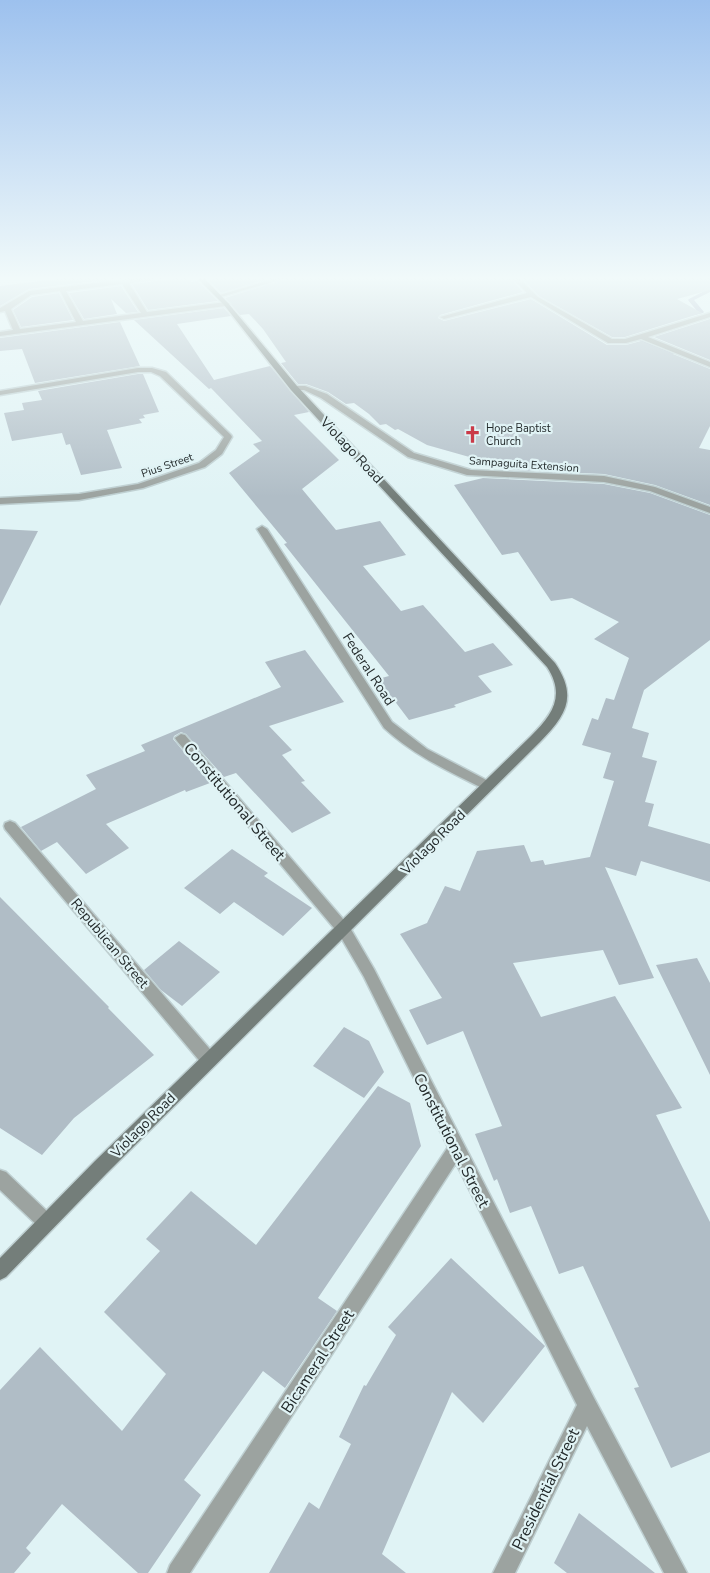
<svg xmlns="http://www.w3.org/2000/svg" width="710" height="1573" font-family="'Nunito Sans',sans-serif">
<rect width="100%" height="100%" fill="#e0f3f5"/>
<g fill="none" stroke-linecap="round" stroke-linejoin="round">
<path fill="#9aa2ba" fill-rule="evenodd" d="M710 288V292L694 300 704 312 703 313 685 317V315L697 311 688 300 689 299Z
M639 337 676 352 677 353 672 354 637 340V338Z"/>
</g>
<path fill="#b0bdc6" d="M73 277H131L29 289 0 306V286Z
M188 277 191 282 198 281 218 301 148 310 132 284Z
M224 277H274L221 293 208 280Z
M292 277H509L523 292 440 315 438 318 444 321 531 299 607 345H626L641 341 710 369V426L699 448 710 450V505L655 485 604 474 515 470 427 445 398 429 395 430 386 424 380 425 369 414 354 403 346 404 328 392 306 384H298L281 363 286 362 263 329 249 314 240 315 225 298Z
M520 277H710V290L677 299 702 313 625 337H612L539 296Z
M121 286 138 312 126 313 111 299 117 314 84 319 69 293Z
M59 293 73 320 21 327 13 310 32 297Z
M224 308 231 316 177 324 214 380 270 366 309 412 294 415 339 460 302 489 336 530 380 521 406 555 363 566 401 611 423 605 465 652 493 643 513 665 478 676 492 692 454 705 456 707 409 720 378 679 389 676 284 544 287 543 229 473 260 451 253 444 262 441 211 388 209 389 134 320Z
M710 319V360L654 337Z
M120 322 140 366 35 383 22 349 0 351V338Z
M138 374H143L159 412 143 415 145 418 139 419 142 423 107 430 122 468 81 475 70 444 66 445 62 433 12 441 4 413 24 410 22 403 42 400 38 391Z
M483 478 604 484 650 493 710 515V640L644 690 632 728 649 733 642 757 657 761 645 802 654 804 648 826 710 844V882L641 861 636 876 605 867 654 978 619 985 603 950 513 963 541 1017 615 996 682 1108 656 1115 710 1222V1452L671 1468 634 1388 639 1387 583 1266 559 1274 531 1206 510 1213 497 1179 494 1181 475 1134 502 1126 463 1031 427 1045 409 1010 442 998 400 934 427 923 445 886 460 891 477 851 524 845 531 862 543 860 545 865 590 857 614 781 603 778 611 753 582 745 592 718 598 720 606 698 614 700 629 658 594 639 619 622 572 598 551 601 518 552 502 555 454 485Z
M0 529 38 531 0 606Z
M305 650 344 702 269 726 292 750 282 755 305 781 301 782 331 813 292 833 236 773 224 777 186 734 181 732 174 736 173 739 210 783 186 792 185 790 106 824 129 848 86 874 57 842 41 851 21 827 96 789 86 775 145 751 141 745 281 687 265 662Z
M232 849 268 873 264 876 312 908 283 936 234 902 220 914 184 888Z
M0 897 109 1007 108 1008 154 1055 74 1118 42 1155 0 1128Z
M179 941 220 972 182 1006 161 990 144 970Z
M697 958 710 983V1075L656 965Z
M344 1027 369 1041 384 1072 364 1098 313 1066Z
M378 1086 410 1103 421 1146 318 1298 337 1311 285 1388 263 1371 184 1480 201 1495 148 1573H138L62 1504 26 1548 31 1553 14 1573H0V1390L40 1347 122 1431 166 1374 104 1312 160 1251 146 1239 191 1191 256 1245Z
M451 1258 545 1346 483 1423 452 1392 382 1554 406 1573H269L309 1502 319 1509 351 1444 339 1437 364 1385 366 1386 396 1335 388 1327Z
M579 1513 655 1573H567L554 1563Z"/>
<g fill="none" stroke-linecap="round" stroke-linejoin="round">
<defs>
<path id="street" d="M146 277H165L129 283 147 312 226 302 230 304 226 306 0 336V332L13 330 5 311 0 312V308L29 291ZM122 284 141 313 83 321 66 291ZM60 291 76 322 20 329 11 309 31 295Z
M280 277H290L221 297 216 296Z
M511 277H518L538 297 612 339H625L710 313V317L648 337 710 362V367L641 339 626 343H608L531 297 444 319 440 317 527 293Z
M138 368H152L166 372 231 435 232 437 222 454 205 467 143 488 79 500 0 504V498L79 494 138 484 199 463 216 450 224 437 160 376 151 372H138L0 395V391Z
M291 386H305L327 394 414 453 471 470 604 476 655 487 710 507V513L650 491 604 482 467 475 408 457 321 398 304 390H291Z
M262 526 267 529 392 722 427 749 492 783 494 786 492 789H484C448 771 413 755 384 728L257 529Z
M181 734 185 735 349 926 374 969 594 1398 687 1573H664L587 1426 515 1573H493L577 1405 456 1163 190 1573H167L170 1565 448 1147 364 977 339 934 177 741 175 738Z
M10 821 15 823 215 1055 217 1060 215 1065 209 1067 203 1065 5 829 4 826 5 823Z
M0 1170 6 1172 52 1216 55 1222 52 1228 46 1231 40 1228 0 1190Z"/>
<path id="secondary" d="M196 277H203L228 303 297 386 555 663C578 697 566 715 540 742L107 1173 6 1277 0 1280V1258L95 1161 531 736C552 715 566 696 547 667L291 390 224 305Z"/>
</defs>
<use href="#street" stroke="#becfd1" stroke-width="3"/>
<use href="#secondary" stroke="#becfd1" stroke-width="3"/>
<use href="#street" fill="#9ca3a0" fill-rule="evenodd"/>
<use href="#secondary" fill="#747e7a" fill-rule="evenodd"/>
</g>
<linearGradient id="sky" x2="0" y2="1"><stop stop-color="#9dc1ee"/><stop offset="0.56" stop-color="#f1fafa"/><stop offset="1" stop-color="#f1fafa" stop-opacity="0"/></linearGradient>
<rect width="710" height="497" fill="url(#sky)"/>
<defs>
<symbol id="church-bare" viewBox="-9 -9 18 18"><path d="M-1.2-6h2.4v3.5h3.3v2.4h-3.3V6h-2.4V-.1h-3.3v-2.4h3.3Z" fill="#ca3a48" stroke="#e0f3f5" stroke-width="2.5" paint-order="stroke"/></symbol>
</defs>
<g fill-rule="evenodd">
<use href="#church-bare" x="460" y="422" width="25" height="25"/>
</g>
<g text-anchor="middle" stroke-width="4.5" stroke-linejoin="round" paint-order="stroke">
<g font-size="11" fill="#232a2b" stroke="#e0f3f5" text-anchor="start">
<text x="486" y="432">Hope Baptist<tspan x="486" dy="13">Church</tspan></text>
</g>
<g font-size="11" fill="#232a2b" stroke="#e0f3f5">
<text transform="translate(524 464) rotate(4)" y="4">Sampaguita Extension</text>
<text transform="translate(167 465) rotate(-19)" y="4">Pius Street</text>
</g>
<g font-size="14" fill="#232a2b" stroke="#e0f3f5">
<text transform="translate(352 450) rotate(47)" y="5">Violago Road</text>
<text transform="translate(369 669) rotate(57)" y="5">Federal Road</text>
<text transform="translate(433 842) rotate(-45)" y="5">Violago Road</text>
<text transform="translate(110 943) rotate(50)" y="5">Republican Street</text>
<text transform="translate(143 1125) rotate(-45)" y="5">Violago Road</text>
</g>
<g font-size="16" fill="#232a2b" stroke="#e0f3f5">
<text transform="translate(235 801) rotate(50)" y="6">Constitutional Street</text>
<text transform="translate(452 1140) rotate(63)" y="6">Constitutional Street</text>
<text transform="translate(317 1361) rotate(-57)" y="6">Bicameral Street</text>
<text transform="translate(545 1489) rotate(-64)" y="6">Presidential Street</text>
</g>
</g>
</svg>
